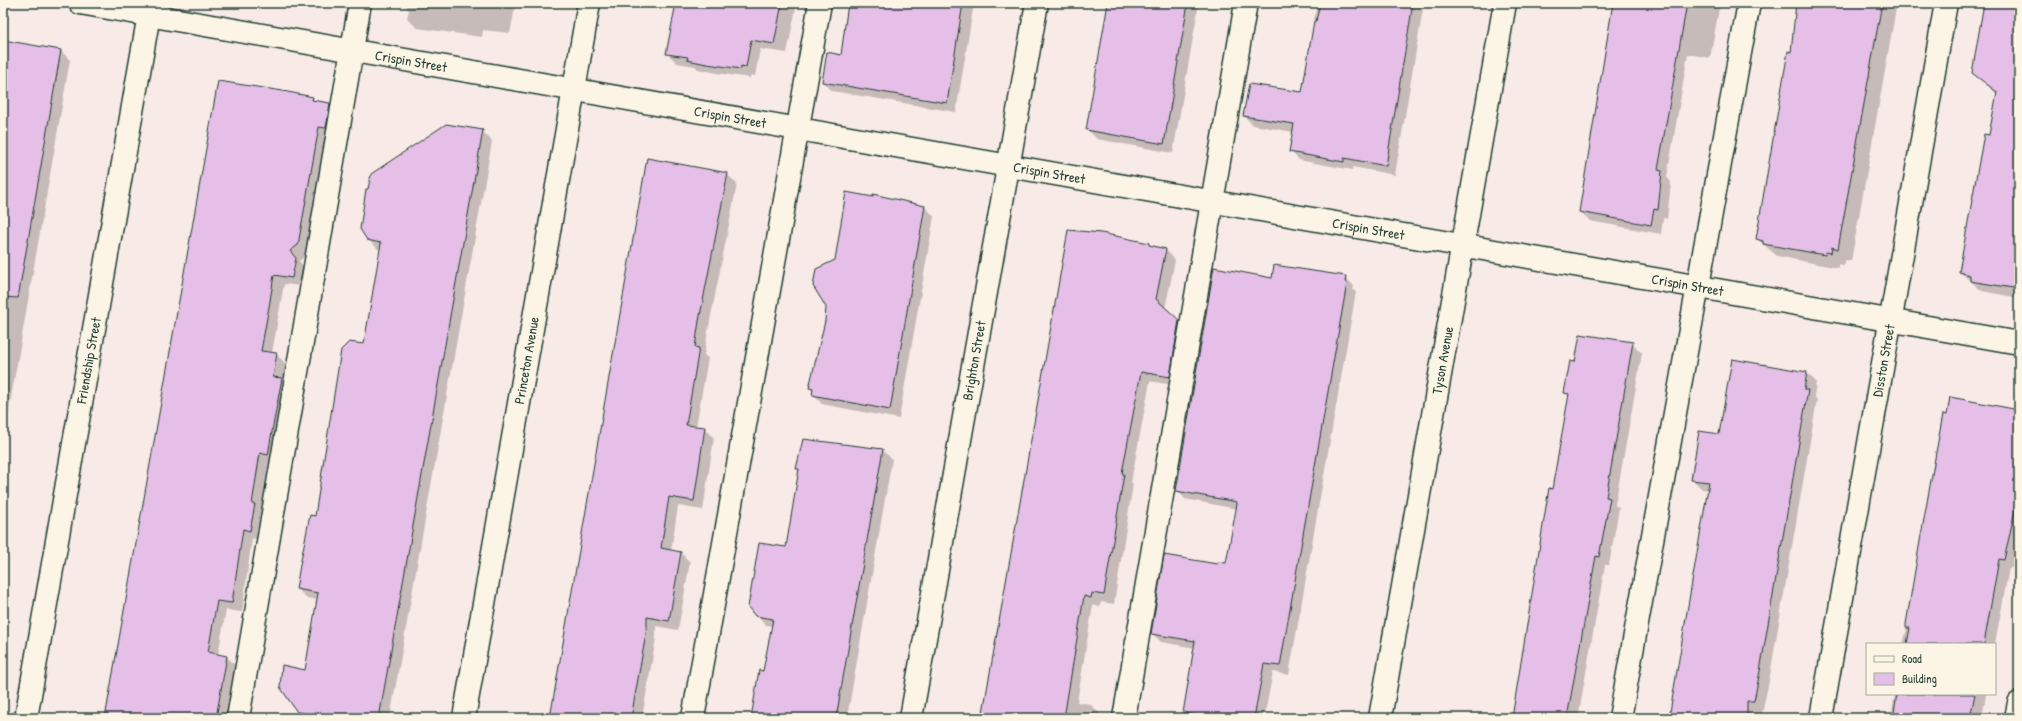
<svg xmlns="http://www.w3.org/2000/svg" width="2022" height="721" font-family="'Patrick Hand',sans-serif">
<rect width="100%" height="100%" fill="#f8eae6"/>
<filter id="ink" filterUnits="userSpaceOnUse"><feTurbulence type="fractalNoise" baseFrequency=".025" numOctaves="2"/><feDisplacementMap in="SourceGraphic" scale="8" xChannelSelector="R" yChannelSelector="G"/><feConvolveMatrix kernelMatrix="1 2 1 2 8 2 1 2 1" color-interpolation-filters="sRGB"/></filter>
<g filter="url(#ink)">
<path fill="#0003" d="M407 3H516L510 33 483 30 482 37 417 28 407 18 409 10 406 7Z
M676 3H797L787 53 760 49 755 76 751 75 750 78 717 73 698 69 695 66 677 63 667 53Z
M850 3H974L956 112 832 91 823 82 842 56Z
M1109 3H1199L1173 153 1097 139 1087 129Z
M1317 3H1424L1395 175 1353 167 1352 170 1299 160 1290 151 1293 132 1253 125 1244 116 1303 93Z
M1614 3H1720L1710 58 1688 54 1667 177 1671 182 1667 219 1663 218 1661 234 1590 221 1580 211Z
M1798 3H1897L1851 261 1845 260 1844 266 1838 264V268L1777 256 1757 239 1792 53Z
M1985 3H2019V298L1982 291 1960 272 1997 94 1973 72Z
M3 41 61 51 70 60 3 444Z
M312 98 316 102 330 104 339 113 307 255 299 261 305 268 302 286 284 284 272 353 276 354 286 364 283 381 291 389 277 464 269 462 261 512 264 515 259 540 252 538 242 612 226 610 218 655 227 657 236 666 228 718H106Z
M482 131 492 141 390 718H297L318 600 307 598 297 589 365 345 381 250 378 249 368 240Z
M727 174 737 184 708 331 704 355 708 358 696 427 705 428 714 438 703 510 678 506 671 551 681 553 690 562 678 630 656 626V638L642 718H551Z
M874 195 925 207 934 216 899 419 822 404 813 394V391L810 388 826 321 836 260Z
M1148 244 1151 246 1166 250 1175 260 1165 309 1188 331 1179 386 1150 381 1131 482 1133 484 1114 604 1101 602 1100 607 1093 605 1077 702 1090 704 1099 713V718H984Z
M1345 277 1354 286 1353 290 1356 292 1289 675 1273 672 1264 718H1189L1184 712 1195 648 1161 642 1152 633 1218 565 1227 564 1237 509 1185 499 1177 490Z
M1632 343 1642 353 1615 505 1619 508 1609 565H1605L1578 718H1513L1570 397 1565 392 1576 363Z
M1733 360 1807 373 1816 382 1814 397 1817 400 1769 681 1761 718H1670L1709 490 1702 489 1692 479 1719 436Z
M2019 411V542L2013 568H2009L1995 644H1903L1908 625Z
M882 450 892 459 847 718H752L764 672 773 626 766 625 756 615 787 548 800 471 797 469Z
M1895 694H1986L1982 718H1891Z
M728 716 739 718H728Z"/>
<path fill="#e6bfe8" stroke="#1f3d34" d="M676 3H782L774 44 751 40 746 67 741 66V69L707 64 687 60 688 57 666 54Z
M848 3H963L947 103 822 82 827 52 841 55Z
M1108 3H1188L1164 144 1086 130Z
M1320 3H1413L1386 166 1344 158V162L1289 152 1294 124 1243 116 1249 84 1302 92 1314 21H1316Z
M1613 3H1687L1658 170 1662 171 1658 210 1654 209 1651 225 1579 212Z
M1796 3H1882L1838 249 1832 247 1831 253 1826 252 1825 255 1763 244V241L1756 239 1788 51 1791 52Z
M1984 3H2019V289L1970 281V275L1959 272 1984 134 1989 135 1997 92 1972 73Z
M3 40 61 50 18 298 3 297Z
M218 81 283 91 313 97 312 100 330 103 326 128 319 127 298 245 290 251 296 258 292 278 274 275 270 301 261 351 277 353 273 377 282 378 273 426 268 455 260 453 252 504H255L250 531 243 529 232 603 217 601 208 652 227 656 216 718H105Z
M446 124 483 130 379 718H330L297 712 280 687 282 665 305 670 318 593 296 589 300 565 310 515 315 516 341 350 349 342 364 344 381 243 367 240 360 229 366 189H368L371 174Z
M647 158 728 173 699 321 695 347 699 348 686 425 705 427 694 501 669 497 661 548 681 552 669 621 647 617V628L631 718H550Z
M846 192 873 197V194L925 206 890 410 812 395 813 389 809 388 825 321 826 307 813 286 816 269 835 260Z
M1068 230 1101 233 1149 243V245L1166 249 1156 299 1179 320 1170 377 1141 372 1122 473 1124 474 1104 595 1092 593 1091 598 1084 596 1064 718H982Z
M1274 265 1346 276 1345 282 1347 283 1280 666 1264 664 1254 718H1213L1183 713 1195 641 1151 634 1164 555 1217 564 1218 562 1226 563 1237 504V502L1176 491 1214 267 1272 278Z
M1580 334 1633 342 1606 497 1610 498 1599 557 1596 556 1567 718H1512L1549 488 1552 489 1569 394 1564 393 1570 361 1575 362Z
M1732 359 1807 372 1804 390H1808L1760 671 1754 701H1747V718H1669L1709 482 1691 480 1699 431 1719 434Z
M1950 397 2019 410V511L2015 510 2004 560 1999 559 1984 644H1907L1910 628H1906V624L1920 541 1943 414 1947 415Z
M803 439 883 449 836 718H751L759 670 763 671 773 619 755 616 748 607 759 543 786 547 799 469H796Z
M1897 694H1975L1970 718H1893Z"/>
<g fill="none" stroke-linecap="round" stroke-linejoin="round">
<defs>
<g id="minor">
<path id="s1" d="M80 3 2019 343"/>
<path id="s2" d="M26 718 151 3"/>
<path d="M238 718 360 3"/>
<path id="s3" d="M464 718 589 3"/>
<path d="M693 718 820 3"/>
<path id="s4" d="M911 718 1037 3"/>
<path d="M1124 718 1246 3"/>
<path id="s5" d="M1380 718 1505 3"/>
<path d="M1620 718 1749 3"/>
<path id="s6" d="M1821 718 1946 3"/>
<path d="M2016 718 2019 703"/>
</g>
</defs>
<use href="#minor" stroke="#1f3d34" stroke-width="25"/>
<use href="#minor" stroke="#fcf5e5" stroke-width="22"/>
</g>
</g>
<g text-anchor="middle" stroke-width="3" stroke-linejoin="round" paint-order="stroke">
<g font-size="14" fill="#1f3d34" stroke="#fcf5e5">
<text dy="5" stroke="none"><textPath href="#s1" startOffset="336">Crispin Street</textPath></text>
<text dy="5" stroke="none"><textPath href="#s1" startOffset="660">Crispin Street</textPath></text>
<text dy="5" stroke="none"><textPath href="#s1" startOffset="984">Crispin Street</textPath></text>
<text dy="5" stroke="none"><textPath href="#s1" startOffset="1308">Crispin Street</textPath></text>
<text dy="5" stroke="none"><textPath href="#s1" startOffset="1632">Crispin Street</textPath></text>
<text dy="5" stroke="none"><textPath href="#s2" startOffset="363">Friendship Street</textPath></text>
<text dy="5" stroke="none"><textPath href="#s3" startOffset="363">Princeton Avenue</textPath></text>
<text dy="5" stroke="none"><textPath href="#s4" startOffset="363">Brighton Street</textPath></text>
<text dy="5" stroke="none"><textPath href="#s6" startOffset="363">Disston Street</textPath></text>
<text dy="5" stroke="none"><textPath href="#s5" startOffset="363">Tyson Avenue</textPath></text>
</g>
</g>
<rect width="2022" height="721" fill="none" stroke="#fcf5e5" stroke-width="16"/>
<rect x="8" y="8" width="2006" height="705" fill="none" stroke="#1f3d34" stroke-width="1.5" filter="url(#ink)"/>
<rect x="1866" y="643" width="130" height="52" fill="#fcf5e5" stroke="#a4ab9e"/>
<rect x="1874" y="656" width="20" height="6" fill="#fcf5e5" stroke="#a4ab9e"/>
<text x="1902" y="663" font-size="12" fill="#1f3d34">Road</text>
<rect x="1874" y="673" width="20" height="12" fill="#e6bfe8" stroke="#a4ab9e"/>
<text x="1902" y="683" font-size="12" fill="#1f3d34">Building</text>
</svg>
